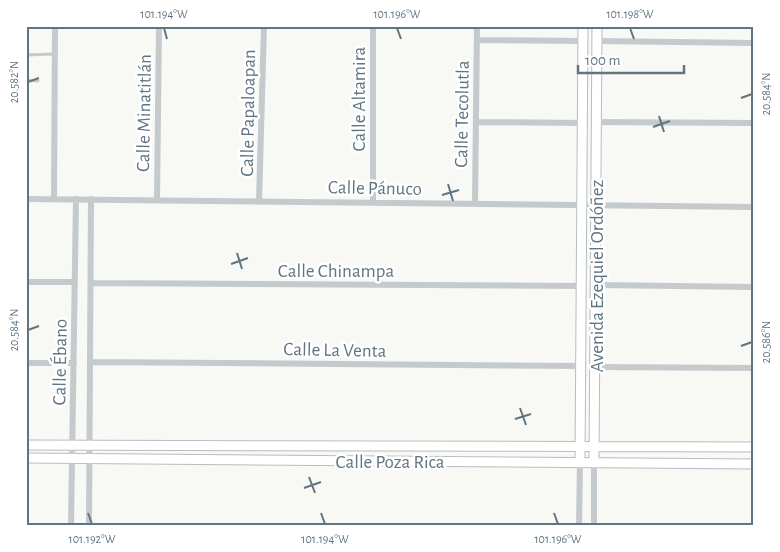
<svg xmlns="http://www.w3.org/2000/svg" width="780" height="552" font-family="'Alegreya Sans',sans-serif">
<rect width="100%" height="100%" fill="#f8f8f5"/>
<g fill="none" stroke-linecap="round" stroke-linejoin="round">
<defs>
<path id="secondary" d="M26 445 754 447
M26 458 754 464
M580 462 583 26
M594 462 597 26"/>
</defs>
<use href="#secondary" stroke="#b7bdc1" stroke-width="11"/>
<path stroke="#c5cacd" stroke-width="3" d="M26 55 54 54
M26 80 38 81"/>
<path stroke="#c5cacd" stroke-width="6" d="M373 26V202
M477 40 582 41
M597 41 754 43
M476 122 582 123
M597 122 754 123
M26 199 754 207
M54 199 55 26
M157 200 159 26
M259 201 264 26
M475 203 477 26
M26 282H75
M91 283 581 286
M596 285 754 287
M90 362 580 366
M26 363H74
M595 367 754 368
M71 526 76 199
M89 526 91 199
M579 526 580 462
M594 526V462"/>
<use href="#secondary" stroke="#fff" stroke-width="9"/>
</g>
<path fill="none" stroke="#607582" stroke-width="2" d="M164 28 167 39M397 28 401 39M630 28 634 39M28 82 39 78M741 98 752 94M659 116 664 132M653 127 670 121M448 184 453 201M442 195 459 190M237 253 242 269M231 264 248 258M28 330 39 326M741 346 752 342M520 408 526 425M515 419 531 414M309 477 315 493M304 488 321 482M88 513 92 524M321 513 325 524M554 513 558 524"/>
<g text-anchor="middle" stroke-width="5" stroke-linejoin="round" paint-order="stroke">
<g font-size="19" fill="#607582" stroke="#fff">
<text transform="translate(358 99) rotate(-90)" y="7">Calle Altamira</text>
<text transform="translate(143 113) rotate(-89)" y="7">Calle Minatitlán</text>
<text transform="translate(247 113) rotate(-89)" y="7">Calle Papaloapan</text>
<text transform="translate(461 114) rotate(-89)" y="7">Calle Tecolutla</text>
<text transform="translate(375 187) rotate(1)" y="7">Calle Pánuco</text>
<text x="336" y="277">Calle Chinampa</text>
<text transform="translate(596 276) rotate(-90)" y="7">Avenida Ezequiel Ordóñez</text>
<text transform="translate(335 349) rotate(1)" y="7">Calle La Venta</text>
<text transform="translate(59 362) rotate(-89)" y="7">Calle Ébano</text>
<text x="390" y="468">Calle Poza Rica</text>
</g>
</g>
<rect width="780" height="552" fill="none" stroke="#ffffff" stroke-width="55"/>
<path d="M578 65v8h106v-8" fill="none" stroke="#607582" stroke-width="2.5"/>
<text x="585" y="65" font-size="15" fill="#607582" stroke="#ffffff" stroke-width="4" paint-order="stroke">100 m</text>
<rect x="28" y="28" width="724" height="496" fill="none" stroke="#607582" stroke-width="2"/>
<g font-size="12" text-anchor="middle" fill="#607582">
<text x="164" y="18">101.194°W</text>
<text x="397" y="18">101.196°W</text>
<text x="630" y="18">101.198°W</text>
<text transform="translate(14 82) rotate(-90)" y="4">20.582°N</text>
<text transform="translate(766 94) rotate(-90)" y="4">20.584°N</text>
<text transform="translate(14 330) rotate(-90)" y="4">20.584°N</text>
<text transform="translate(766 342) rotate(-90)" y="4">20.586°N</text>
<text x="92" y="543">101.192°W</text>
<text x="325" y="543">101.194°W</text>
<text x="558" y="543">101.196°W</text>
</g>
</svg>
